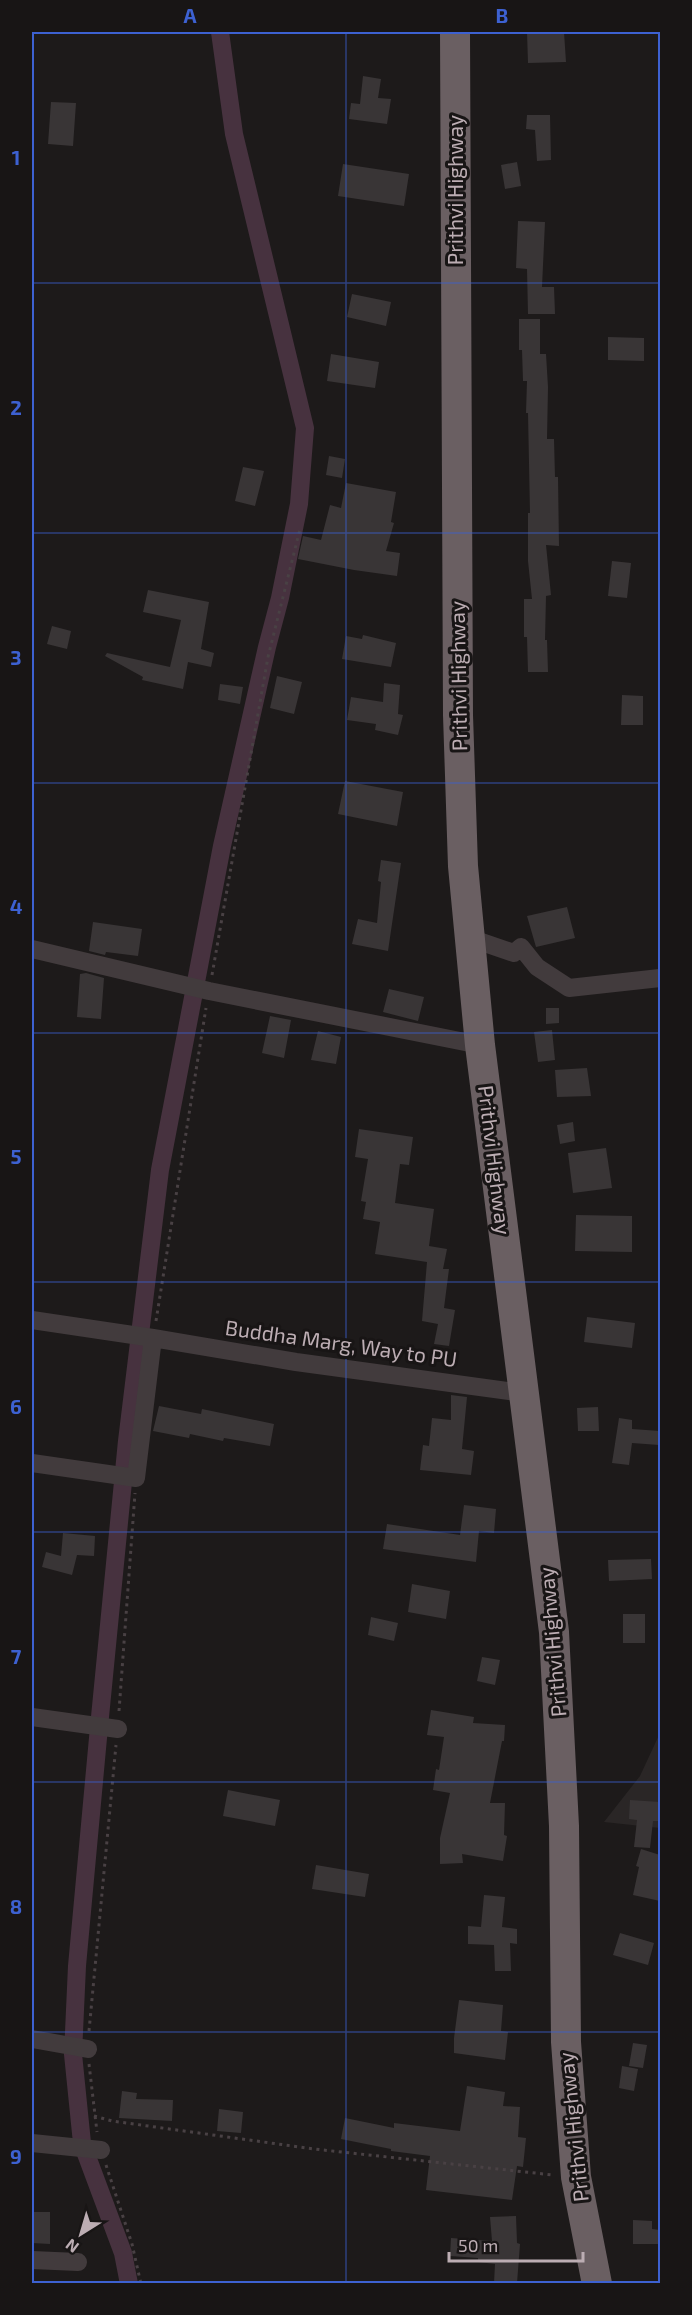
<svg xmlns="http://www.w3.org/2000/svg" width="692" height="2315" font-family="'Exo 2',sans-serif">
<rect width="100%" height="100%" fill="#1d1a1a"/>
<path fill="#2a2626" d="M660 1733V1828L604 1822 640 1776Z"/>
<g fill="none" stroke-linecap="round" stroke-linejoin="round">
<path stroke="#47323f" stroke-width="18" d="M129 2284 123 2253 82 2143 73 2054 77 1966 99 1727 127 1441 160 1170 222 846 267 647 280 598 299 504 305 428 234 134 220 32"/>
</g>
<path fill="#393536" d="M527 32H564L566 62 528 63Z
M363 76 381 79 378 98 391 99 387 124 349 119 351 103 360 104Z
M51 102 76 103 73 146 48 144Z
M527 115H550L551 160 537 161 535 130 526 129Z
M517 162 521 186 505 189 501 165Z
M343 164 409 174 404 206 338 196Z
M518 221 545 222 542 287H554L555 314H528L527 269 516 268Z
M352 294 391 302 386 326 347 317Z
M519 319H540V354H546L548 387 547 439H554L555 477H558L559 546 546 545 551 595 546 596 545 640H547L548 672H528L527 637H524V599H532L528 561V513H530L528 413H526L527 381H523L522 350H519Z
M608 337 644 338V361L608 360Z
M331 354 379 362 375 388 327 381Z
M329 456 345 459 342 478 326 475Z
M243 467 264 471 255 506 235 501Z
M346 483 396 492 391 522 394 523 386 551 400 553 397 576 354 570 298 559 303 536 321 540 330 505 341 508Z
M612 561 631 563 627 598 608 596Z
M148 590 209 602 201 649 214 653 211 667 188 662 183 689 142 680 143 677 105 656 107 653 170 667 181 620 143 612Z
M52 626 71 631 67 649 47 644Z
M363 635 396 643 391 667 342 659 346 636 362 639Z
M277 676 302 682 294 714 270 708Z
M384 683 400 685 398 714 403 715 398 735 375 730 376 724 347 720 351 697 383 702Z
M220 684 243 687 240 704 218 700Z
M622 695 643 696V725H621Z
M345 781 403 792 397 826 338 814Z
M381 860 401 863 388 951 352 944 358 919 377 923 381 882 378 881Z
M567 907 575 938 536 947 527 916Z
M93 922 142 929 138 956 106 952 105 955 89 951Z
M86 973 104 978 101 1019 77 1017 80 974Z
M389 989 424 997 418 1021 383 1012Z
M546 1008H559V1023L546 1024Z
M270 1016 291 1020 284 1058 262 1053Z
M552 1030 555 1060 538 1062 534 1032Z
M318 1031 341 1037 336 1064 311 1060Z
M587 1068 591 1096 557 1097 555 1070Z
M573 1122 575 1141 560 1144 557 1125Z
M359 1129 413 1137 409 1165 400 1164 395 1203 434 1209 429 1246 447 1249 443 1269H449L444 1308 455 1310 449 1346 434 1344 438 1324 422 1321 427 1262 375 1254 380 1222 363 1219 366 1202 361 1201 368 1159 355 1157Z
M606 1148 612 1188 573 1193 568 1153Z
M576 1215 632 1216V1252L575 1251Z
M587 1317 635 1323 632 1348 584 1342Z
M451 1395 467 1397 462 1449 474 1451 471 1475 420 1470 423 1445 429 1446 432 1418 451 1420Z
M159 1406 201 1414 202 1409 274 1424 270 1446 224 1438 223 1441 190 1434 189 1438 153 1431Z
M598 1407 599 1431H578L577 1408Z
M619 1418 632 1420V1429L660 1431 659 1445 632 1443 629 1465 612 1463Z
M464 1505 496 1509 494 1533 479 1531 476 1562 383 1549 387 1524 460 1535Z
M63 1533 95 1536 94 1556 77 1555 72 1575 42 1567 46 1552 61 1556Z
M651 1559 652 1579 609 1581 608 1560Z
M412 1584 450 1591 446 1619 408 1612Z
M623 1614H645V1643H623Z
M371 1617 398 1623 394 1641 368 1635Z
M482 1657 500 1660 495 1685 477 1681Z
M431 1710 474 1717 473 1723 505 1725 504 1741H502L490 1803H505L504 1835 507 1836 503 1861 462 1854 463 1863 440 1864V1838L450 1793 433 1790 436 1769 439 1770 444 1737 427 1735Z
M228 1790 280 1800 275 1826 223 1816Z
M630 1800 660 1802V1821H653L650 1848 634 1847 637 1820 629 1819Z
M641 1849 660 1855V1901L633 1895 639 1867 636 1866Z
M316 1865 369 1874 365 1897 312 1889Z
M484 1895 505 1897 502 1927 517 1929V1944L510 1943 511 1971H495L494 1945 468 1944V1926L481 1927Z
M620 1933 654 1943 648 1965 613 1955Z
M459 2000 503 2005 501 2031 508 2032 505 2060 454 2053V2038Z
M633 2043 647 2045 643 2068 629 2066Z
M622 2066 638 2069 634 2091 619 2088Z
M467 2086 505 2092 503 2106 520 2107 518 2137 526 2138 523 2167 517 2166 512 2200 426 2190 430 2156 391 2151V2149L341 2139 345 2118 394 2128V2123L460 2131Z
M122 2091 137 2093 136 2099 173 2100 172 2121 119 2118Z
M219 2109 243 2112 241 2133 217 2131Z
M32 2212H50V2244L32 2243Z
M516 2216 517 2243 520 2244 517 2283H494L495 2264 478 2262V2258L450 2256 451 2238 492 2241 490 2217Z
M633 2220 652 2221V2229L660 2230V2244H633Z"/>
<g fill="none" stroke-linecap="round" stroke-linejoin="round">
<path stroke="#494144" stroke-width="3" stroke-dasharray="3 4.5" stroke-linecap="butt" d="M212 975 268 657 300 529
M156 1321 206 1008
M119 1711 135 1493
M89 2031 116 1745
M89 2064 97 2132
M94 2116 112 2121 314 2149 553 2175
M106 2165 132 2244 141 2284"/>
<path stroke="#423b3d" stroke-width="18" d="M470 938 514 953 521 947 537 967 569 988 660 978
M32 949 209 991 480 1045
M32 1320 153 1338
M32 1463 136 1478 153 1338 296 1362 523 1393
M32 1717 118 1729
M32 2039 88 2049
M32 2143 101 2150
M32 2260 78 2262"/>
<path stroke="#6a5f62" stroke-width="30" d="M455 32 458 715 463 866 480 1045 554 1632 564 1826 566 2042 576 2177 597 2284"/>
</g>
<path fill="none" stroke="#3d61d1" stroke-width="1.5" stroke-opacity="0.55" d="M346 32V2284M32 283H660M32 533H660M32 783H660M32 1033H660M32 1282H660M32 1532H660M32 1782H660M32 2032H660"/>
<g text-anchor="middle" stroke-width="6" stroke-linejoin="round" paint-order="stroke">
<g font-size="21" fill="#bcadb3" stroke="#181515">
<text transform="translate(456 190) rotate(-90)" y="7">Prithvi Highway</text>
<text transform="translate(459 676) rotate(-91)" y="7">Prithvi Highway</text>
<text transform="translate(494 1160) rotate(83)" y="7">Prithvi Highway</text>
<text transform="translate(341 1344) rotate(8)" y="7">Buddha Marg, Way to PU</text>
<text transform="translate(553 1642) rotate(-95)" y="7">Prithvi Highway</text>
<text transform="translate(574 2127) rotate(-96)" y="7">Prithvi Highway</text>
</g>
</g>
<rect width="692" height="2315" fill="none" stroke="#181515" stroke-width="66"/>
<g transform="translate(81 2234) rotate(217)" stroke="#181515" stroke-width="4.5" paint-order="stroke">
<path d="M0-4.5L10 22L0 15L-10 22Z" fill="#bcadb3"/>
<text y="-9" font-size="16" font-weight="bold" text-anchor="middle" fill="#bcadb3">N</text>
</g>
<path d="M449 2252v9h134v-9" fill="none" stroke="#bcadb3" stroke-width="3"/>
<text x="458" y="2252" font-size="18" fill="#bcadb3" stroke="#181515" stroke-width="4.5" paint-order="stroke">50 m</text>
<rect x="33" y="33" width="626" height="2249" fill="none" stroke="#3d61d1" stroke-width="2"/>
<g font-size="20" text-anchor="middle" font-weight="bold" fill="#3d61d1">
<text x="190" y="23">A</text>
<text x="502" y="23">B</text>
<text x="16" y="165">1</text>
<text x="16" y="415">2</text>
<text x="16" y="665">3</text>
<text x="16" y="914">4</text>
<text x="16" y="1164">5</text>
<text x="16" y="1414">6</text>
<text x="16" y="1664">7</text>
<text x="16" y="1914">8</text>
<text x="16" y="2164">9</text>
</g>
</svg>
